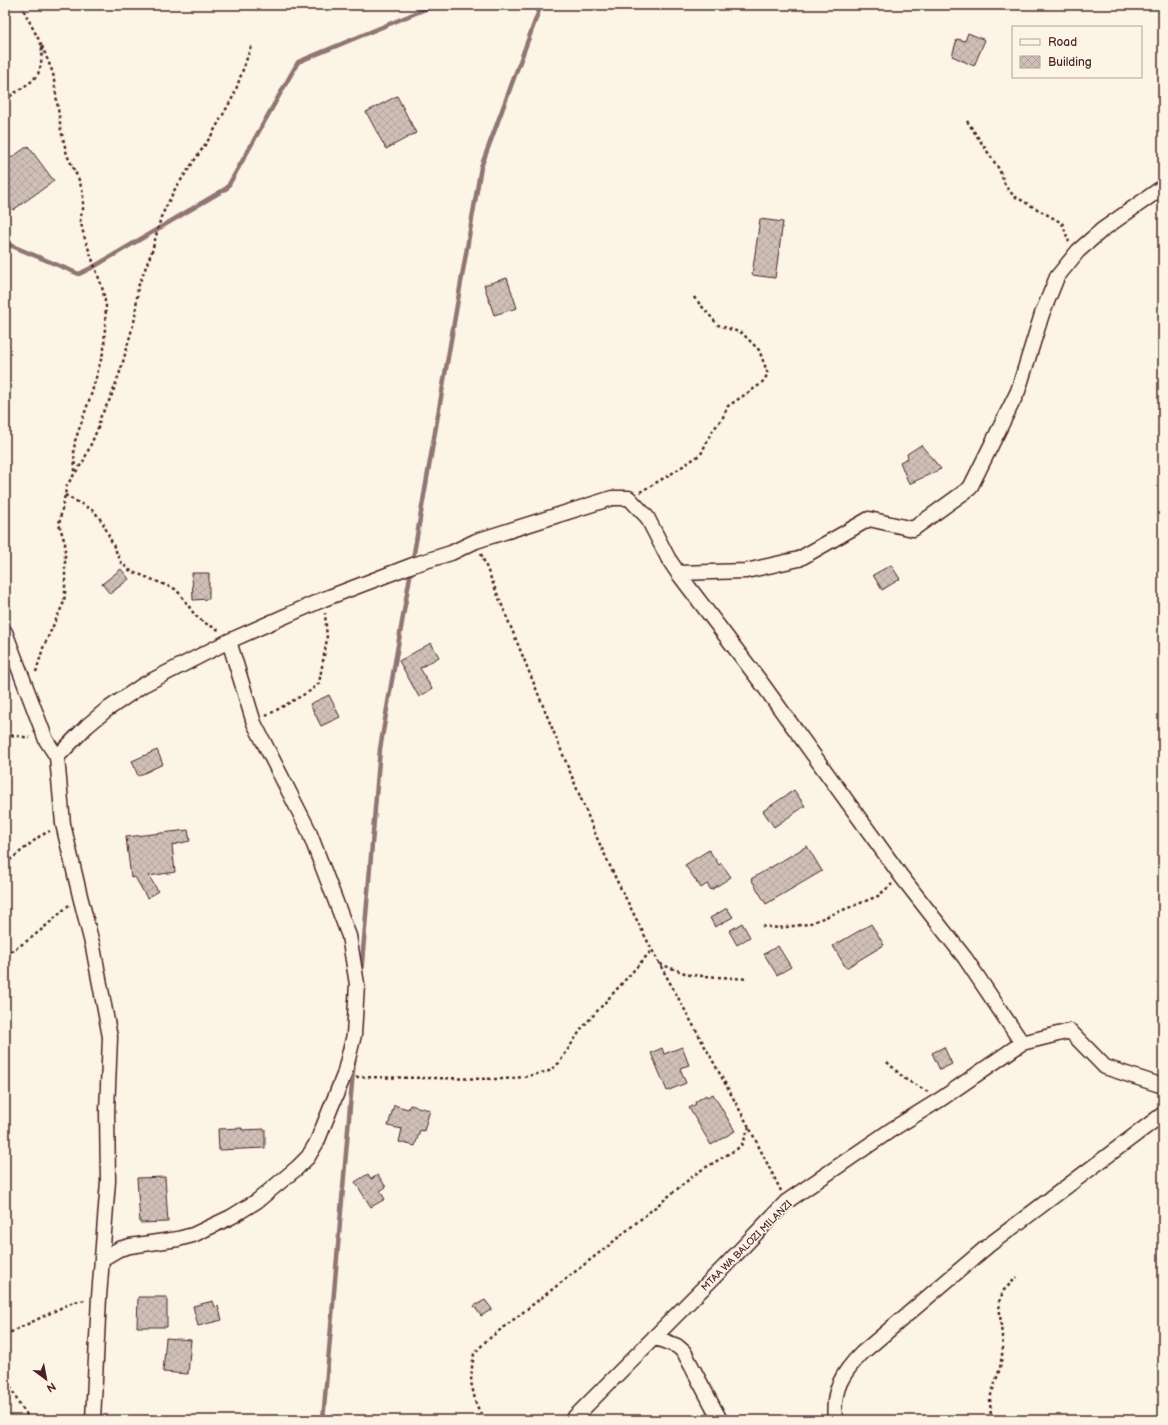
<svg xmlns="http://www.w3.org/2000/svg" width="1168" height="1425" font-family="'Balsamiq Sans',sans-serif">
<defs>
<pattern id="building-cross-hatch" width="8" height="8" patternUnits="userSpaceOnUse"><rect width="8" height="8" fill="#cfc0b7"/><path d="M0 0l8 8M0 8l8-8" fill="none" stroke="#b3a59e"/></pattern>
</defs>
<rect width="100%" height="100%" fill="#fcf5e5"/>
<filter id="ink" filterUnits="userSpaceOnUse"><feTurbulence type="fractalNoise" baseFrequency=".025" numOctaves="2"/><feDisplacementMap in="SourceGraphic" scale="8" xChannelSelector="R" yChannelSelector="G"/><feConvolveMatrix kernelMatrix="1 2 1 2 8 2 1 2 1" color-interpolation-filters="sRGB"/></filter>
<g filter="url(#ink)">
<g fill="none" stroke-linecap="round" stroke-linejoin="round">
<path stroke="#917474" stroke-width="4.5" d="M5 243 79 274 95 266 227 188 298 62 435 5
M361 975 380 749 481 167 541 5
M323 1420 354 1060"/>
</g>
<path fill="url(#building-cross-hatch)" stroke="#4a1f2b" d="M968 33 985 40 974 66 952 56 957 39 965 41Z
M397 96 416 133 386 149 366 112Z
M28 146 54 181 13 210 5 199V162Z
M760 219 783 222 775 278 752 275Z
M507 278 517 308 494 315 484 285Z
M921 445 941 469 909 484 900 462 908 458 907 454Z
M891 565 900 579 882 590 873 575Z
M121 569 129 579 110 594 102 584Z
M192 573H209V599L193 600Z
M431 643 439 657 420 668 432 689 419 697 399 661Z
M329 695 340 717 321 726 310 704Z
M157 750 163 764 138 776 132 761Z
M794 790 805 806 774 827 763 811Z
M188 830 190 841 172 845 175 872 149 876 158 891 147 898 135 877 131 878 126 837Z
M807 846 822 871 766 904 751 879Z
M709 850 719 865 721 863 731 877 711 890 707 884 701 888 685 865Z
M727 908 733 917 715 927 710 918Z
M742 923 750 937 737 945 729 931Z
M871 924 884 945 846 968 833 946Z
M778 946 791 967 777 975 764 954Z
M682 1047 689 1065 680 1068 686 1083 667 1091 651 1053 662 1048 664 1054Z
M944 1047 952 1064 940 1070 932 1053Z
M713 1094 735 1131 711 1145 689 1108 696 1104 695 1102 706 1095 707 1097Z
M394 1105 408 1109 410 1105 430 1110 424 1131 420 1130 415 1146 399 1142 402 1129 388 1126Z
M242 1128V1130L265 1129V1148L219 1150 218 1129Z
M368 1174 371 1179 378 1175 386 1187 380 1191 385 1199 371 1207 355 1182Z
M165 1177 168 1222 140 1223 137 1178Z
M138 1297H167V1327H137Z
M485 1300 492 1309 481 1316 474 1306Z
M213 1301 215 1307 218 1306 222 1320 198 1326 193 1306Z
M166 1338 191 1340 188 1374 163 1372Z"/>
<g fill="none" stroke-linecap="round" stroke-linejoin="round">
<defs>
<path id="minor" d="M678 573 746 571 799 559 869 519 913 529 970 488 1018 391 1042 314 1057 277 1078 251 1102 230 1163 187
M5 632 46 740 57 757 63 824 80 896 93 947 110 1037 107 1111 108 1181 99 1297 93 1420
M57 757 87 726 105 711 143 685 229 641 324 599 413 565 451 553 476 541 612 498H629L647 517 668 558 678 573 763 685 901 876 965 958 1022 1043
M102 1259 119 1249 130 1246 178 1239 193 1235 231 1217 257 1201 297 1168 308 1157 317 1142 344 1075 354 1035 357 984 349 936 308 829 254 723 229 641
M654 1337 677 1346 684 1352 720 1420
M572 1420 724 1267 786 1202 891 1130 941 1099 1022 1043 1070 1031 1105 1067 1163 1086
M835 1420C832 1390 842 1373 862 1353L989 1245 1163 1114"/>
</defs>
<use href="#minor" stroke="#4a1f2b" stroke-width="17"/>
<path stroke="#4a1f2b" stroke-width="2.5" stroke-dasharray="3 3" stroke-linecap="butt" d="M42 46 53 73 61 130 67 155 79 180 83 193V209L80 219 84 236 102 287 106 306 104 349 92 392 75 441 74 450 75 472
M5 100 32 81 38 74 41 65 42 46 21 5
M967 121 999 169 1006 187 1014 196 1062 223 1069 242
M640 492 671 474 701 454 711 433 723 417 728 406 761 384 768 374 759 350 742 333 718 325 692 295
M65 495 94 511 103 523 121 562 129 570 175 589C183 596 188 606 195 615 201 622 211 626 219 630
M481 554 597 838 617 881 652 950 749 1127 781 1191
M36 672 43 648 64 602 65 594V543L59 524 67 485 84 460 98 428 100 418 111 397 121 369 135 318 138 287 152 251 161 217 175 189 211 136 234 95 252 44
M266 716 310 691 319 683 327 639 325 613
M5 734 30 738
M5 864 40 836 50 831
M762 926 779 928 808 924 878 896 892 884
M5 954C30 942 49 923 69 905
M660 964 690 975 748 979
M887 1062 905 1079 928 1092
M356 1077 503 1079 524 1077 549 1071 559 1063 582 1028 652 950
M5 1335 73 1302 87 1300
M5 1376 19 1404 31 1420
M484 1420 476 1404 471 1382 472 1367 474 1354 486 1341 608 1246 698 1172 737 1149 743 1143 749 1127
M991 1420 990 1398 1000 1368 1003 1348 999 1302 1004 1290 1017 1277"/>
<use href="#minor" stroke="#fcf5e5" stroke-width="14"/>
</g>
</g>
<g text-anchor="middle" stroke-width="3" stroke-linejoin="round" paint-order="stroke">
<g font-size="10" fill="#4a1f2b" stroke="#fcf5e5">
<text transform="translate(746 1245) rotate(-45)" y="4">MTAA WA BALOZI MILANZI</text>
</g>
</g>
<rect width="1168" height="1425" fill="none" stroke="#fcf5e5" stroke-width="20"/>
<rect x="10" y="10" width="1148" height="1405" fill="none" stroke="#4a1f2b" stroke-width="1.5" filter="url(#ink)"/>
<rect x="1012" y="26" width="130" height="52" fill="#fcf5e5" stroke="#b59f9b"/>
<rect x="1020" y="39" width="20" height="6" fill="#fcf5e5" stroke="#b59f9b"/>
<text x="1048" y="46" font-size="12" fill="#4a1f2b">Road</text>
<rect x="1020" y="56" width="20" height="12" fill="url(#building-cross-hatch)" stroke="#b59f9b"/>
<text x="1048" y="66" font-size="12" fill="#4a1f2b">Building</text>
<g transform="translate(46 1379) rotate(148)" stroke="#fcf5e5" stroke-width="3" paint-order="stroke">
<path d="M0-3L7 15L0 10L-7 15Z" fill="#4a1f2b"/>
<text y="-6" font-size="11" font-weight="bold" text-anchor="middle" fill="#4a1f2b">N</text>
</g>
</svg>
